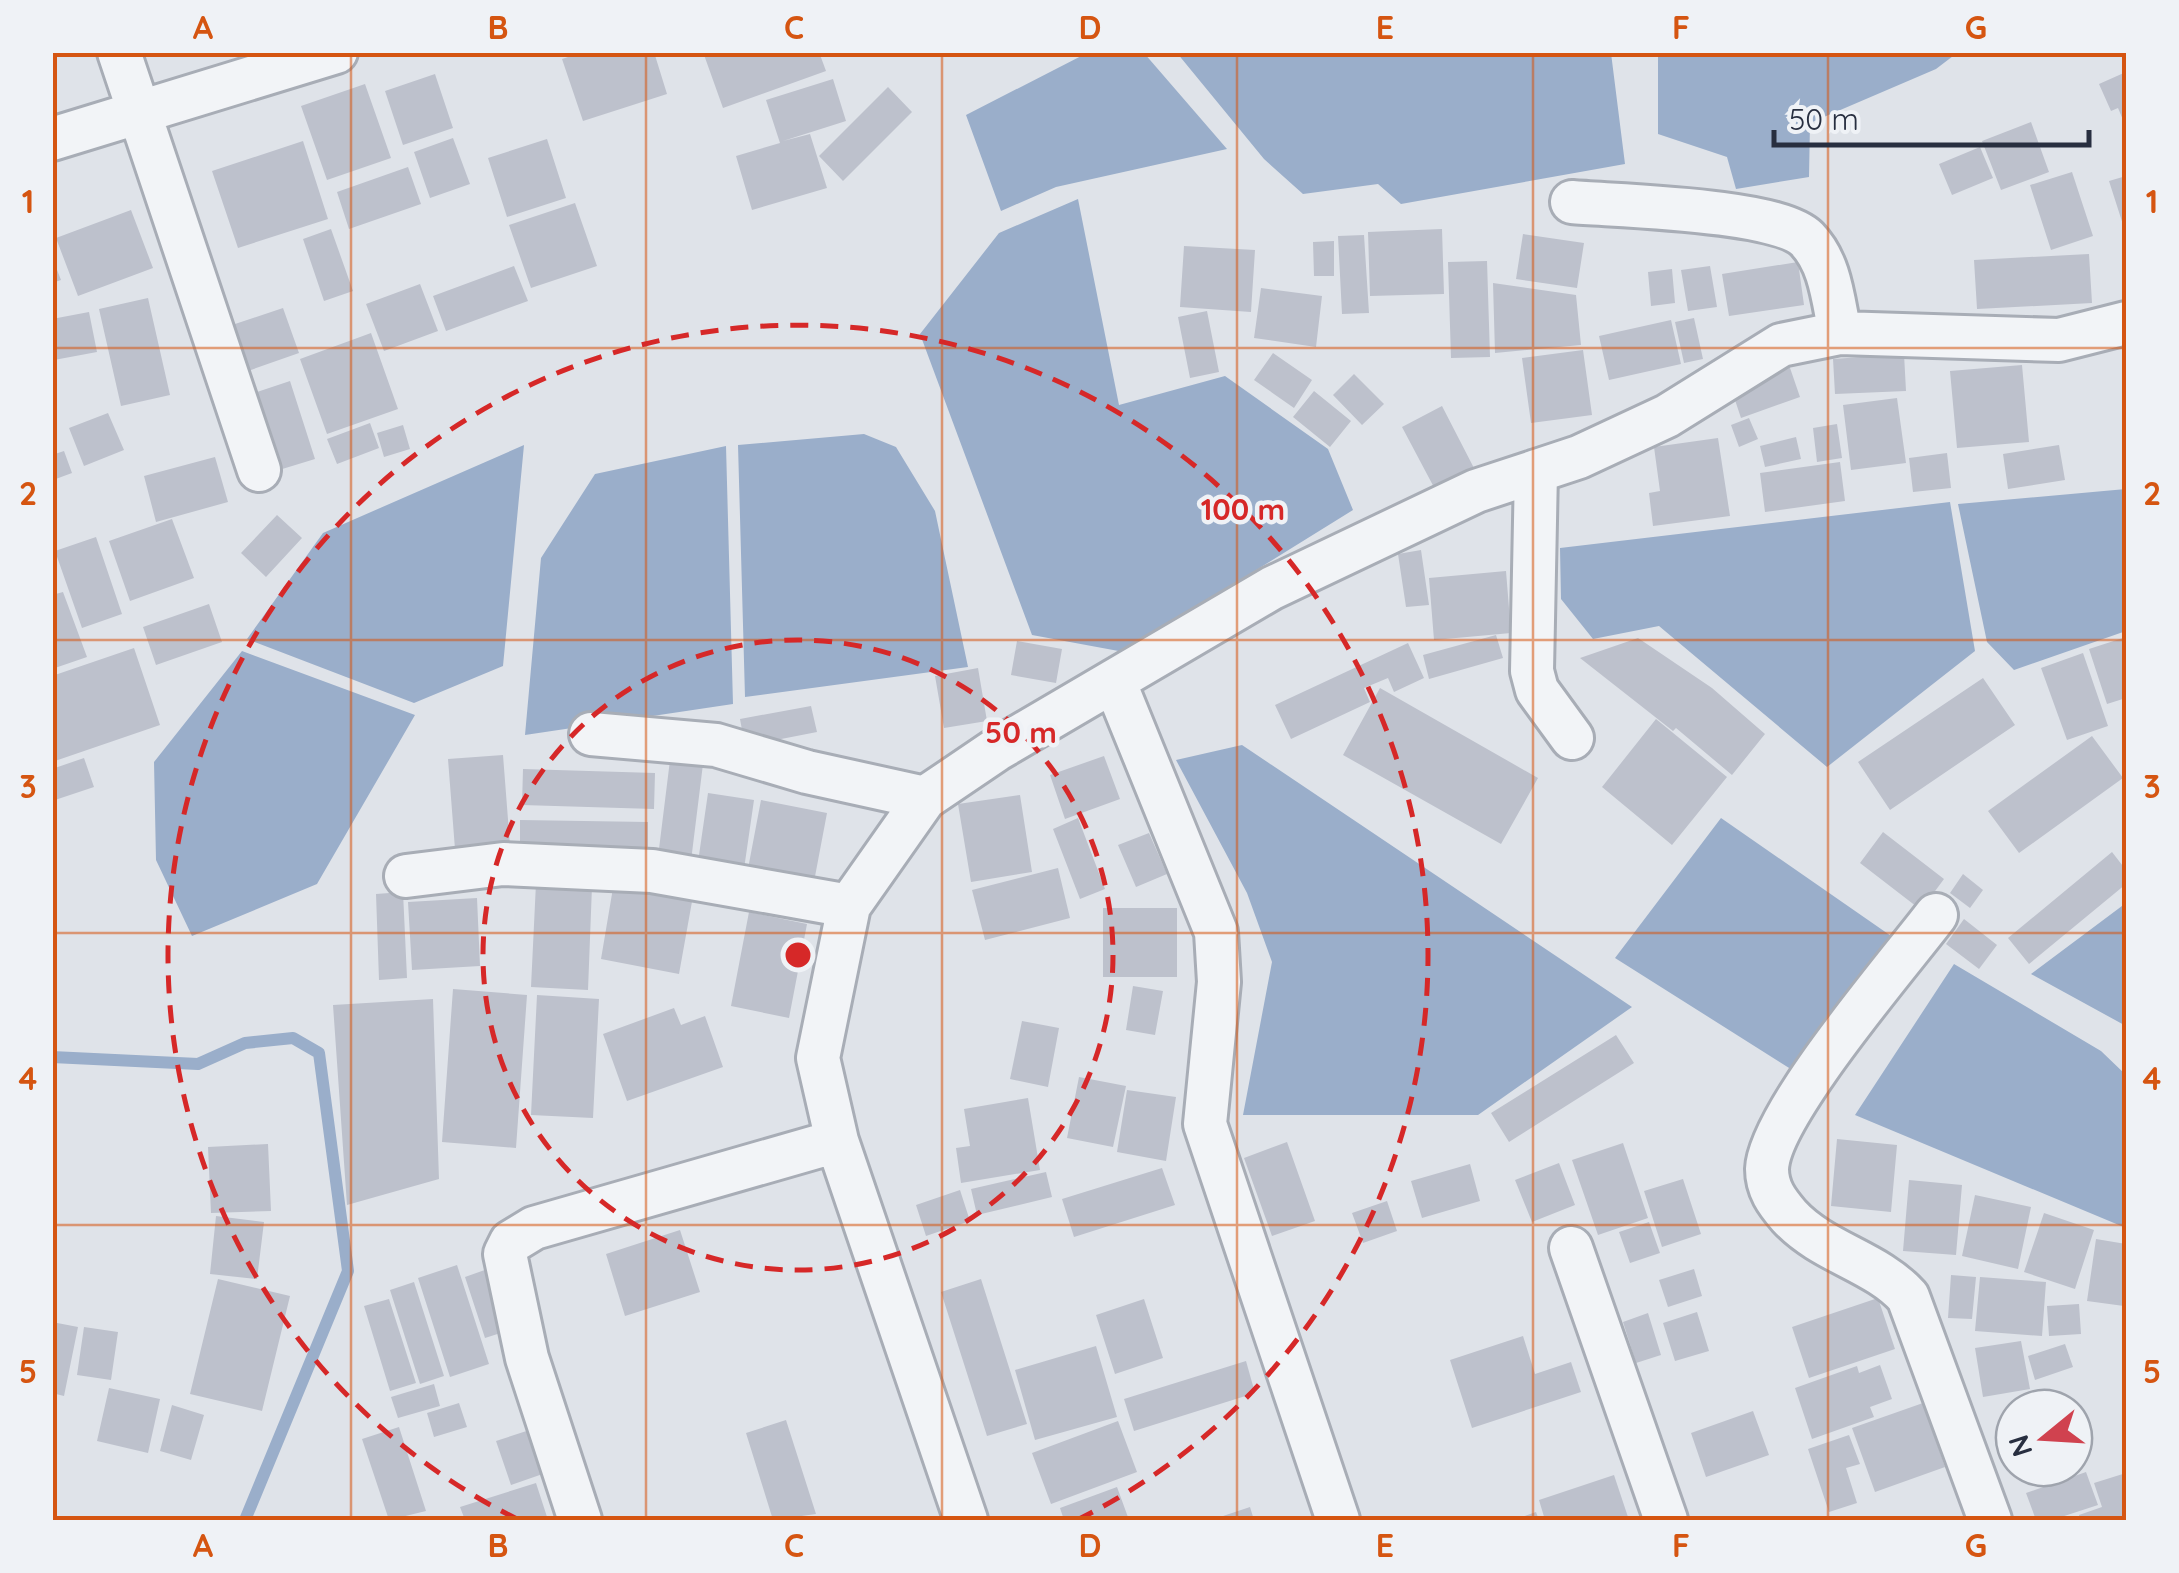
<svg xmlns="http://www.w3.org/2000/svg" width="2179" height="1573" font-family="Quicksand,sans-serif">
<rect width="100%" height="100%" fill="#dfe3e9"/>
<path fill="#9aaeca" d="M1089 52 1144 53 1227 149 1056 187 1001 211 966 115Z
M1177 53H1611L1625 164 1401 204 1378 184 1303 194 1264 159Z
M1658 53V52L1957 53 1936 69 1810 123 1809 177 1736 189 1727 157 1658 134Z
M1078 199 1119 405 1225 376 1328 449 1353 510 1124 652 1032 635 920 334 999 233Z
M864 434 896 447 935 511 968 667 745 697 738 445Z
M524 445 503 666 414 703 247 639 323 533Z
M726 446 733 704 525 735 541 558 595 474Z
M2126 489V631L2014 670 1987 642 1958 504Z
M1950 502 1975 651 1827 767 1659 626 1593 639 1561 599 1560 548Z
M242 651 415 715 317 884 192 936 156 860 154 762Z
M1242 745 1632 1007 1478 1115H1243L1272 962 1247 893 1176 760Z
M1721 818 1894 938 1805 1078 1615 958Z
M2126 903V1026L2031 974Z
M1954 964 2101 1051 2126 1075V1228L1855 1115Z"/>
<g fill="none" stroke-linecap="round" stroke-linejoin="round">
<path stroke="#9aaeca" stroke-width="12" d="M52 1057 198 1064 245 1043 293 1038 319 1053 348 1271 245 1520"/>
</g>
<path fill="#bdc1cc" d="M583 52H654L667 94 583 121 562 59Z
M703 52H819L826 71 723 108Z
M2126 72V127L2118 108 2111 111 2099 84Z
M435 74 453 128 403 145 385 91Z
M833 79 846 121 783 141 810 134 827 188 752 210 736 156 780 143 766 100Z
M365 84 391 158 327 180 301 106Z
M888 87 912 112 843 181 819 156Z
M2031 122 2049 172 2001 190 1982 141Z
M453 138 470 184 430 198 414 152Z
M547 139 566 198 507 217 488 158Z
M303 141 328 219 238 248 212 171Z
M1980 147 1993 178 1952 195 1939 164Z
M408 167 421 204 349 229 337 192Z
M2072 172 2093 236 2051 250 2030 185Z
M2126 176V234L2109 181Z
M575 203 597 266 531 288 509 225Z
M131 210 153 268 78 296 56 238Z
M331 229 353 291 324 301 303 239Z
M1442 229 1444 294 1370 296 1368 232Z
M1523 234 1584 243 1577 288 1516 279Z
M1364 235 1369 313 1342 314 1338 236Z
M1334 241V276H1314L1313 242Z
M1184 246 1255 250 1251 312 1180 307Z
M2089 254 2092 303 1977 309 1974 260Z
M52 257 61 280 52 283Z
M1487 261 1490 357 1451 358 1448 262Z
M1798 262 1804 305 1729 316 1722 274Z
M514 266 528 301 446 331 433 296Z
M1710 266 1717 307 1688 311 1681 270Z
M1672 269 1675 303 1651 306 1648 272Z
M1493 283 1576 295 1581 345 1495 353Z
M420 284 438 331 384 351 366 304Z
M1261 288 1322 296 1316 347 1254 338Z
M148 298 170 395 121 406 99 309Z
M283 308 299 353 245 372 229 326Z
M1207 311 1219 372 1190 378 1178 317Z
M89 312 97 352 54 360 52 319Z
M1694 318 1703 359 1684 363 1675 322Z
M1671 320 1681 364 1609 380 1599 336Z
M371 333 398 409 327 434 300 359Z
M1583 350 1592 415 1531 423 1522 358Z
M1273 353 1312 380 1294 408 1254 380Z
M1904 354 1906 391 1835 394 1833 359Z
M1789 365 1800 397 1741 418 1730 385Z
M2022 365 2029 442 1957 448 1950 371Z
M1354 374 1384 404 1362 425 1333 395Z
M290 381 315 459 279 470 254 393Z
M1314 391 1351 421 1330 447 1293 417Z
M1897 398 1906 463 1851 470 1843 405Z
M1442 406 1476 472 1437 493 1402 427Z
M108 413 124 450 84 466 69 428Z
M1749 418 1758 439 1739 447 1731 425Z
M370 423 379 448 337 464 327 439Z
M1837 424 1842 458 1817 462 1813 428Z
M403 425 410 449 384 457 377 433Z
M1796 437 1801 459 1765 467 1760 446Z
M1718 438 1730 516 1653 526 1649 493 1660 491 1654 447Z
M2059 445 2065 480 2008 489 2003 454Z
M64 451 72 473 53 480 52 455Z
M1947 453 1951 488 1913 492 1909 458Z
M215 457 228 502 156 522 144 476Z
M1840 462 1845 501 1765 512 1760 473Z
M277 515 302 538 266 577 241 553Z
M172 519 194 578 130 601 109 541Z
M96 537 122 614 82 628 55 551Z
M1421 550 1429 605 1406 607 1398 554Z
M1506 571 1511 633 1434 640 1429 578Z
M63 592 87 657 52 669V595Z
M209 604 222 642 156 665 143 627Z
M1496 635 1503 658 1429 679 1423 655Z
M2126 637V698L2107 704 2089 649Z
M1638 638 1712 688 1765 734 1732 775 1676 728 1673 731 1580 658Z
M1017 641 1062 649 1056 683 1011 675Z
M1408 643 1424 678 1394 692 1388 678 1364 688 1370 702 1291 739 1275 705Z
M134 648 160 725 52 762V676Z
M2083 653 2108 726 2067 740 2041 668Z
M978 668 987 721 944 728 935 676Z
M1983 678 2015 725 1890 810 1858 762Z
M1380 688 1538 778 1501 844 1343 755Z
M811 706 817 732 745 746 740 719Z
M1656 719 1727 777 1672 845 1602 787Z
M2092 736 2123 778 2019 853 1988 811Z
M671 752 704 756 691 861 658 857Z
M503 755 511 858 456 862 448 759Z
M1104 756 1120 799 1065 819 1050 775Z
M84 758 94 787 52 801V769Z
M523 769 655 773 654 809 522 805Z
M708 793 754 800 744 869 698 862Z
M1020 795 1032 872 971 882 958 804Z
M761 800 827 813 813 887 747 874Z
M1078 818 1105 889 1080 899 1053 829Z
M520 820 648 822V862L520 859Z
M1883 832 1944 879 1921 910 1860 863Z
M1149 833 1167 874 1136 887 1118 845Z
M2112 852 2126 870V884L2029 964 2008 938Z
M1058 868 1070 918 985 940 972 890Z
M1963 874 1983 890 1970 908 1950 893Z
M614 882 693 896 679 974 601 959Z
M536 883 592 886 588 990 531 987Z
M403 892 407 978 379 980 376 894Z
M477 898 480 966 412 970 408 902Z
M1103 908H1177V977H1103Z
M749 912 807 924 789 1018 731 1006Z
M1964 919 1997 945 1979 969 1946 944Z
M1133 986 1163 991 1155 1035 1126 1030Z
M453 989 527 995 516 1148 442 1142Z
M537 995 599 999 593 1118 531 1115Z
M433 999 439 1179 347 1205 333 1005Z
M674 1008 681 1025 705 1016 723 1067 627 1101 603 1034Z
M1022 1021 1059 1028 1048 1087 1010 1079Z
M1616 1035 1634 1063 1509 1142 1491 1113Z
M1079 1077 1126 1086 1113 1147 1067 1138Z
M1127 1090 1176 1097 1166 1161 1117 1152Z
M1028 1098 1040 1170 961 1183 956 1148 970 1146 964 1109Z
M1837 1139 1897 1145 1891 1212 1831 1206Z
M1287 1142 1315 1221 1272 1236 1244 1158Z
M1623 1143 1648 1218 1598 1235 1572 1160Z
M268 1144 271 1211 211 1213 208 1147Z
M1559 1163 1575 1205 1532 1222 1515 1180Z
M1470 1164 1480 1201 1422 1218 1411 1181Z
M1162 1168 1175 1205 1074 1237 1062 1199Z
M1046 1172 1052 1197 977 1215 971 1189Z
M1683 1179 1701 1234 1662 1247 1644 1191Z
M1909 1180 1962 1185 1956 1255 1903 1251Z
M960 1190 970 1221 926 1236 916 1205Z
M1975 1195 2031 1207 2018 1269 1962 1256Z
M1387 1201 1397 1231 1363 1243 1352 1213Z
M2044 1213 2094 1230 2075 1289 2024 1272Z
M216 1216 264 1222 257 1279 210 1274Z
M1649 1222 1660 1253 1630 1263 1619 1232Z
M680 1230 700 1292 625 1316 606 1254Z
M2096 1239 2126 1244 2124 1306 2087 1301Z
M457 1265 489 1364 450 1377 418 1278Z
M496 1266 516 1328 485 1338 465 1277Z
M1694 1269 1702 1296 1668 1307 1659 1280Z
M1951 1275 1976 1277 1972 1319 1948 1318Z
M1980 1277 2046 1282 2042 1336 1975 1331Z
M218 1279 290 1296 262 1411 190 1394Z
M981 1279 1027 1424 987 1436 941 1292Z
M414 1282 444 1376 420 1384 390 1290Z
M1878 1298 1895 1349 1809 1378 1792 1327Z
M389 1299 416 1383 390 1391 364 1306Z
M1144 1299 1163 1358 1115 1374 1096 1315Z
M2079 1304 2081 1334 2049 1336 2047 1306Z
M1697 1312 1709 1351 1675 1361 1663 1323Z
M1648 1313 1661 1355 1636 1363 1623 1322Z
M52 1322 78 1327 64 1396 52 1393Z
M84 1327 118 1332 111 1380 77 1375Z
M1523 1336 1535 1374 1571 1362 1581 1392 1472 1428 1450 1360Z
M2021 1341 2030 1389 1983 1397 1975 1348Z
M2065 1344 2073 1367 2035 1380 2028 1356Z
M1096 1346 1117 1417 1035 1440 1015 1370Z
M1246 1361 1255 1393 1134 1431 1124 1399Z
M1880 1365 1892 1399 1870 1407 1874 1417 1812 1439 1795 1388 1857 1366 1859 1373Z
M434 1384 440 1406 398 1418 391 1397Z
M109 1388 160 1399 148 1453 97 1441Z
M459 1403 467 1427 434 1437 427 1413Z
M1923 1403 1945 1467 1875 1492 1852 1428Z
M172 1405 204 1415 191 1460 160 1451Z
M1753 1411 1769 1455 1706 1477 1691 1433Z
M786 1420 816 1514 773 1520 746 1433Z
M1118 1421 1137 1472 1051 1504 1032 1453Z
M542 1426 557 1469 511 1485 496 1441Z
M399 1427 426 1511 389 1520 362 1439Z
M1849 1435 1860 1464 1846 1468 1857 1503 1829 1512 1808 1449Z
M2086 1472 2098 1505 2052 1520H2036L2026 1493Z
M2126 1473V1520H2080L2079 1515 2102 1507 2094 1483Z
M1614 1475 1629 1520H1545L1539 1500Z
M536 1483 548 1520H465L460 1507Z
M1117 1487 1129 1520H1064L1060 1508Z
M1250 1507 1254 1520H1211Z
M1536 1512 1539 1520H1513Z"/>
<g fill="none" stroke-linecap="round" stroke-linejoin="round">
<defs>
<path id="minor" d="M119 52 259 470
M52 139 336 52
M1572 202C1619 206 1777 209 1807 239 1831 264 1833 301 1840 333
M1536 471 1532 671 1537 690 1572 738
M1115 683 1216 932 1219 982 1205 1124 1338 1520
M591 734 716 745 807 772 925 798
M406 876 503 864 652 871 849 906
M1936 915C1898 965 1769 1114 1767 1169 1767 1189 1777 1202 1789 1216 1823 1253 1876 1261 1908 1297L1990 1520
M1571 1248 1666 1520
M580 1520 527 1358 505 1254 511 1242 534 1228 837 1141
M966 1520 837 1141 818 1058 849 906 925 798 996 750 1272 588 1476 491 1579 457 1667 416 1781 345 1840 333 2059 340 2126 323"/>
</defs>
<use href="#minor" stroke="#a8adb6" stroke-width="48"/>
<use href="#minor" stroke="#f2f4f7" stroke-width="42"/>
</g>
<path fill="none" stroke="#d55511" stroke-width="2.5" stroke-opacity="0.55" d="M351 52V1520M646 52V1520M942 52V1520M1237 52V1520M1533 52V1520M1828 52V1520M52 348H2126M52 640H2126M52 933H2126M52 1225H2126"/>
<g fill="none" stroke="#d62828" stroke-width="5" stroke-dasharray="18 12">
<circle cx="798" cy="955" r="315"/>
<path d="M517 1519A630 630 0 1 1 1079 1519"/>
</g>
<circle cx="798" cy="955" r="15" fill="#d62828" stroke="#eff2f6" stroke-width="5"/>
<g font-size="30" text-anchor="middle" font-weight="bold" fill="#d62828" stroke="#eff2f6" stroke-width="9" stroke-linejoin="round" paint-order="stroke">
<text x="1243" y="520">100 m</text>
<text x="1021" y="743">50 m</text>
</g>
<rect width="2179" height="1573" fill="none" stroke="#eff2f6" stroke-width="110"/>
<g transform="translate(2044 1438) rotate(252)"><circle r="48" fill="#eff2f6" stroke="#9fa4ad" stroke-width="2.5"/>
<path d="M0-8L18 38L0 25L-18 38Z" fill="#d0424f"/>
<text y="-15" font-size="28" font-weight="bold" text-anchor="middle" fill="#282f40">N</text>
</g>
<path d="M1774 130v15h315v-15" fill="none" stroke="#282f40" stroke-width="5"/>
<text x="1789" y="130" font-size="30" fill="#282f40" stroke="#eff2f6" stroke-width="8" paint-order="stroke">50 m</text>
<rect x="55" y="55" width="2069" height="1463" fill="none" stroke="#d55511" stroke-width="4"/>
<g font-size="32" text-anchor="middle" font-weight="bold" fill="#d55511">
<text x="203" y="39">A</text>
<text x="498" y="39">B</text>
<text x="794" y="39">C</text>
<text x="1090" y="39">D</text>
<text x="1385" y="39">E</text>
<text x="1681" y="39">F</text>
<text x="1976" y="39">G</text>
<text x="28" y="213">1</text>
<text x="2152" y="213">1</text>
<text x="28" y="505">2</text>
<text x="2152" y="505">2</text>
<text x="28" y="798">3</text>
<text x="2152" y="798">3</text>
<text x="28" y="1090">4</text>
<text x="2152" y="1090">4</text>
<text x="28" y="1383">5</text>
<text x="2152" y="1383">5</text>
<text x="203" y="1557">A</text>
<text x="498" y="1557">B</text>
<text x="794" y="1557">C</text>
<text x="1090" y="1557">D</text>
<text x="1385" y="1557">E</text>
<text x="1681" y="1557">F</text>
<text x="1976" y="1557">G</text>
</g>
</svg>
